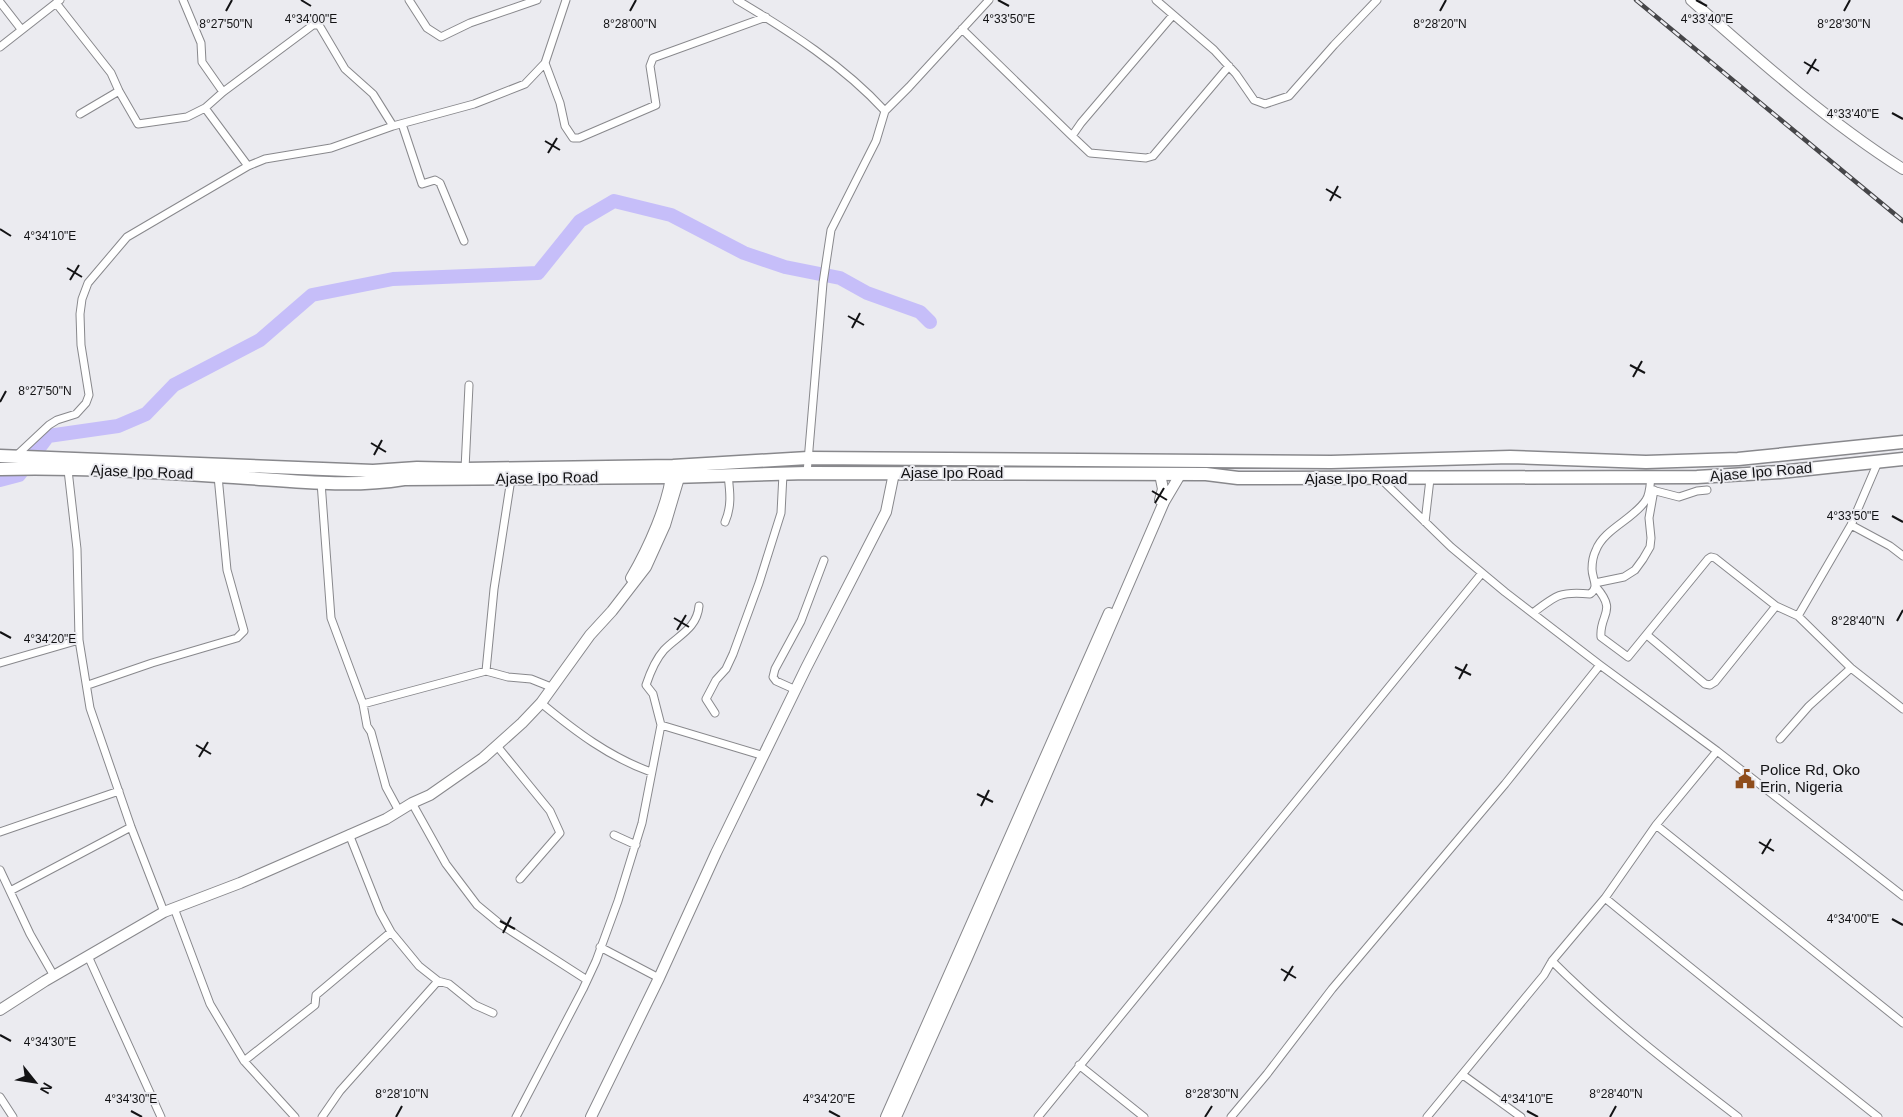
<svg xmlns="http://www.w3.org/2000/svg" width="1903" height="1117" font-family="Helvetica,sans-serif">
<rect width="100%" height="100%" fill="#ebebf0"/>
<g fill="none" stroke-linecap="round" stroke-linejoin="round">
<path stroke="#c6bef9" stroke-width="14" d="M0 480 19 475 48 436 118 426 146 414 174 385 260 340 312 295 393 279 538 273 580 221 614 201 671 215 744 253 785 267 840 278 867 293 920 312 930 322"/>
<defs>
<path id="street" d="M183 0 201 43 202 62 223 92
M409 0 427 28 441 37 470 23 537 0
M737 0C789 31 844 66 885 111
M1156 0 1214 50 1236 74 1254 100 1265 104 1289 96 1334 45 1377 0
M0 2 21 29
M56 3 111 73 119 91 138 124 187 117 205 108 223 92 313 25H319L345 69 373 94 393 126
M1173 15 1081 123 1072 136 1090 153 1146 158 1153 156 1229 66
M962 29 1072 136
M0 47 60 0
M545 63 560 103 565 126 573 138H579L656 105 650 66 653 58 766 17
M205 108 248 166
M80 114 119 91
M402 124 422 184 435 180 440 183 464 241
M17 455 49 425 57 420 76 414 86 403 89 395 81 345 80 314 82 299 88 283 127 237 248 166 265 159 331 148 393 126 474 104 525 84 545 63 566 0
M465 469 469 385
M68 470 77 549 79 640 90 708 131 827 164 912
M807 473 823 283 831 230 876 141 885 111 909 87 989 0
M1381 479 1451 547 1505 592 1600 665 1717 751 1903 896
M321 482 331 618 363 704 367 726 371 732 386 787 399 811
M1652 490 1679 497 1697 491 1707 490
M725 522C732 506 730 492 728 475
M1425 522 1430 479
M1851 525 1890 546 1903 556
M1595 583 1624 577 1635 570 1643 559 1650 547 1651 538 1649 518 1654 490
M1596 587C1618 612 1599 614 1601 637L1628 657 1708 559 1711 557 1715 558 1776 606 1798 616 1851 668 1903 709
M1533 613C1556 595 1561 591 1590 594 1600 587 1592 579 1592 569 1592 562 1593 556 1596 550 1604 529 1634 519 1646 500 1650 494 1650 485 1651 477
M1798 616 1851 525 1878 462
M1647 635 1705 684 1710 685 1715 682 1776 606
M0 663 79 640
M486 671 494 589 511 479
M88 685 152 663 237 638 244 631 227 570 218 476
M796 690 776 681 773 677 775 669 801 621 824 560
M541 703C575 731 609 757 651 772
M363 704 486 671 508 677 531 679 551 687
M715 713 706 699 716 680 726 669 733 654 759 583 781 513 783 474
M661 725 764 756
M1780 739 1809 706 1851 668
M497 746 550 811 560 833 520 879
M412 803 446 864 477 905 500 924 587 980
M1656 825 1903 1023
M0 832 119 791
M349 834 380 912 391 932 419 966 438 981 449 984 475 1005 493 1013
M614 835 636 845
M0 870 30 934 54 976
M10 891 131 827
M1605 898C1695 972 1786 1044 1878 1117
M174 908 210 1004 244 1061 295 1117
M600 947 659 978
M88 956 161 1117
M1552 961C1609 1018 1674 1068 1738 1117
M244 1061 315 1005 316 995 391 932
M1079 1065 1144 1117
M1463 1075 1521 1117
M0 1097 13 1117
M322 1117 340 1091 438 981
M516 1117 583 989 596 961 618 901 642 823 661 725 653 694 646 685C650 673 655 660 664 650 677 636 697 629 699 606
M1038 1117 1482 573
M1231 1117 1267 1074 1332 989 1505 784 1600 665
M1427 1117 1544 975 1552 961 1605 898 1656 825 1717 751"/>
<path id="secondary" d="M1691 0C1759 60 1826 120 1903 169
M1160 500 1163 489 1160 474
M631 578C648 549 669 503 672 470
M0 1010 45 981 164 912 240 883 386 819 412 803 430 795 483 758 522 723 541 703 590 635 612 611 646 567 665 525 681 471
M591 1117 659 978 716 853 806 668 886 512 894 473
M886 1117 1109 613
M896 1117 967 958 1164 502 1180 475"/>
<path id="highway" d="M0 456 373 471 417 468 465 469 673 466 808 458 1331 462 1510 457 1646 462 1738 459 1903 442
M0 469C72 467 145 471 217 476 279 479 343 489 404 479L672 477 807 473 1206 474 1238 478 1697 477 1780 472 1903 459"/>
</defs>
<use href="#street" stroke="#88888c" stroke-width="9"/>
<use href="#secondary" stroke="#88888c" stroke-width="12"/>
<use href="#highway" stroke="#88888c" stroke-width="15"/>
<use href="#street" stroke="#fff" stroke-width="7"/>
<use href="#secondary" stroke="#fff" stroke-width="10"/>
<use href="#highway" stroke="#fff" stroke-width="12"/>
<defs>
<path id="rail" d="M1636 0 1903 221"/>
</defs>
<use href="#rail" stroke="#464649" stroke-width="4.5"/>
<use href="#rail" stroke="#ebebf0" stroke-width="2.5" stroke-dasharray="8" stroke-linecap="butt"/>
</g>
<path fill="none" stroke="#131315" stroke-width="2" d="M301 0 311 6M998 0 1009 6M1696 0 1707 6M226 11 232 0M630 11 636 0M1440 11 1446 0M1844 11 1850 0M1804 62 1819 71M1807 74 1816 59M1892 113 1903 119M545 141 560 150M548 153 557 138M1326 189 1341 198M1330 201 1338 186M0 229 11 236M67 268 82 277M70 280 79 265M848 316 864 325M852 328 860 313M1630 365 1645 373M1633 377 1642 361M0 402 6 391M371 443 386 452M374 455 382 440M1152 491 1167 500M1155 503 1164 488M1892 516 1903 522M674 618 689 627M1897 621 1903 610M677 630 686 615M0 632 11 638M1455 667 1471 675M1459 679 1467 664M196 745 211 754M199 757 208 742M977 794 993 802M981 806 989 790M1759 842 1774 851M1762 854 1771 839M1892 919 1903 925M500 921 515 929M503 933 511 917M1281 969 1296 978M1284 981 1293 966M0 1035 11 1041M131 1111 142 1117M829 1111 840 1117M1527 1111 1538 1117M396 1117 402 1106M1205 1117 1212 1106M1610 1117 1616 1106"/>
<defs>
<symbol id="civic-bare" viewBox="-9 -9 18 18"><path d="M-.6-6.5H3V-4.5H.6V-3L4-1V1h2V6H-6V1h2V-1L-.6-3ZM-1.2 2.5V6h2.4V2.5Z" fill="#8f4d1b" stroke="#ebebf0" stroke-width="2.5" paint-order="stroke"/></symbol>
</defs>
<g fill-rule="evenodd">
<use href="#civic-bare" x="1731" y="765" width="28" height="28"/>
</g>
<g text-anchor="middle" stroke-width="4" stroke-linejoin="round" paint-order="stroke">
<g font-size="15" fill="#131315" stroke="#ebebf0">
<text transform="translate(142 472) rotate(2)" y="5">Ajase Ipo Road</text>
<text transform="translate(1761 472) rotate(-5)" y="5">Ajase Ipo Road</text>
<text x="952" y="478">Ajase Ipo Road</text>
<text transform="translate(547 478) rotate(-1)" y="5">Ajase Ipo Road</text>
<text x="1356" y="484">Ajase Ipo Road</text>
</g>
<g font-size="15" fill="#131315" stroke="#ebebf0" text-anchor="start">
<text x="1760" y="775">Police Rd, Oko<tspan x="1760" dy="17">Erin, Nigeria</tspan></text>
</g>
</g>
<g font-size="12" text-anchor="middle" fill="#131315" stroke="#ebebf0" stroke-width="4" stroke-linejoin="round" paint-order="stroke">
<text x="311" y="23">4°34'00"E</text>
<text x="1009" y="23">4°33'50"E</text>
<text x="1707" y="23">4°33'40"E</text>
<text x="226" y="28">8°27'50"N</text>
<text x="630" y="28">8°28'00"N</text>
<text x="1440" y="28">8°28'20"N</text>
<text x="1844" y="28">8°28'30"N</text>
<text x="1853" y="118">4°33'40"E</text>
<text x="50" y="240">4°34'10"E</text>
<text x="45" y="395">8°27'50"N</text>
<text x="1853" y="520">4°33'50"E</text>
<text x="1858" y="625">8°28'40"N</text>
<text x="50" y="643">4°34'20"E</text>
<text x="1853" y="923">4°34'00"E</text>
<text x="50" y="1046">4°34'30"E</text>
<text x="402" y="1098">8°28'10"N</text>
<text x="1212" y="1098">8°28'30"N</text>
<text x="1616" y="1098">8°28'40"N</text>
<text x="131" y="1103">4°34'30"E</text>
<text x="829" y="1103">4°34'20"E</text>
<text x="1527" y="1103">4°34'10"E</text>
</g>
<g transform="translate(35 1082) rotate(120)" stroke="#ebebf0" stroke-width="4" paint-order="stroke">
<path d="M0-4L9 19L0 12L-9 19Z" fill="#131315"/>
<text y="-8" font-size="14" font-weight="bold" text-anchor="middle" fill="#131315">N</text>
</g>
</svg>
